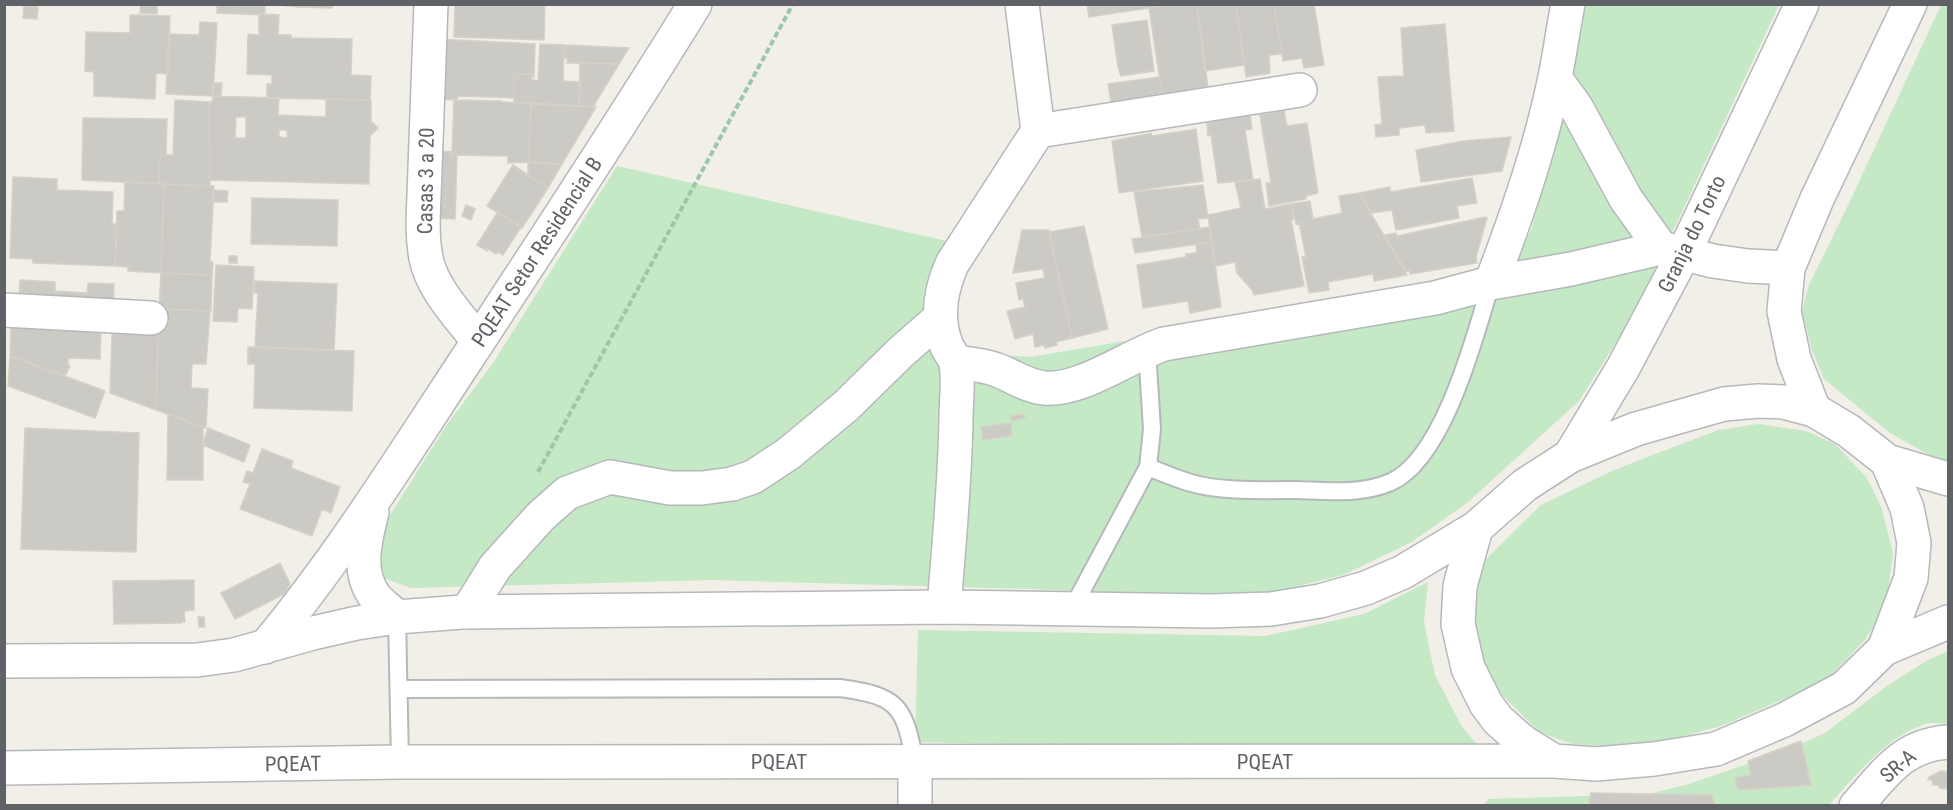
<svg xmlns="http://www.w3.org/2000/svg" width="1953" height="810" font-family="'Roboto Condensed',sans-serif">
<rect width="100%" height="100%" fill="#f1efe8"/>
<path fill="#c5e8c5" d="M1585 5H1779L1634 314 1579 401 1467 503 1410 543 1343 575 1262 595 1143 594 1031 589 713 580 411 588 378 576 380 531 446 426 493 363 617 166 973 247 949 277 958 352 1031 357 1183 331 1507 282 1532 228Z
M1941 5H1948V462L1929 455 1890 433 1824 379 1812 350 1802 310 1809 285 1851 199Z
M1758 424 1806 431 1835 444 1867 478 1882 509 1893 554 1886 605 1865 640 1830 676 1791 696 1721 726 1666 741 1616 747 1572 744 1539 732 1488 681 1472 632 1473 597 1484 561 1541 505 1614 470 1718 430Z
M1428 582 1424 622 1435 675 1462 727 1485 754 915 742 918 630 1265 636 1364 614Z
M1948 651V724C1941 724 1932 722 1925 724 1887 736 1855 776 1829 805L1483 806 1488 799 1649 794 1689 784 1785 751 1825 733 1887 686 1926 661Z"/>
<path fill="#cccac5" stroke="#d6d1c6" stroke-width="1.5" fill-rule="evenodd" d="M141 4H157V14L140 13Z
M217 4H265V15L217 13Z
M267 4H332V8L299 7Z
M455 4H545L544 40 454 37Z
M1087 4H1176L1089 17Z
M1176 4H1197L1208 88 1162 94 1149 8Z
M1197 4H1236L1244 65 1205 71Z
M1236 4H1274L1282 54 1269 55 1270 73 1246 77Z
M1274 4H1314L1324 65 1304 68 1302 58 1283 61Z
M24 6 38 7 37 19 23 18Z
M259 14 279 15 278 35H291V38L352 39 351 75 371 76 370 100 267 98V84H272V75L247 74 248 34 259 35Z
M130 15 170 16 168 74 156 73 155 99 94 96V72L85 71 86 32 130 33Z
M1147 20 1154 71 1121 76 1118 67 1112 25Z
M200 22 217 23 213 96 166 94 169 34 199 35Z
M1445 24 1454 131 1426 133 1425 125 1399 128V135L1376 137 1375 125 1382 124 1378 77 1404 76 1401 28Z
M439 39 535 44 534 77 532 74H514V98L458 96 457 100 437 99Z
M540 44 564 45 563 81 580 82 579 106 514 102V74H532V80L538 81Z
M564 45 629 48 619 64 567 63V58H563Z
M580 63 619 64 593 107 579 106Z
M1159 77 1162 94 1111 103 1108 84Z
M213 83H222L221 97 213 96Z
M213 96 279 98 278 115 326 117V99L371 100V121L378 128 370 136 369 184 210 180 209 102H212ZM236 117H246V138H235ZM279 130H287V138L279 137Z
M175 100 209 102 210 186 159 184 160 155H173Z
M454 100 502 101V102L531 104 528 162 508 163V156L452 155Z
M531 104 596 107 562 164 528 162Z
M1284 111 1287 126 1307 123 1318 193 1306 196V199L1269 206 1266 183H1271L1260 115Z
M1250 114 1252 129 1245 130 1253 180 1218 183 1211 135 1208 136 1207 123Z
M83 118 167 119 166 155H160L159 184 82 180Z
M1196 129 1203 181 1119 193 1112 141 1151 133 1152 136Z
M1511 137 1502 171 1421 182 1416 150 1463 141Z
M440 151 453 152 452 155H457L455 219 437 218Z
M528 162 559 164H562L548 188 528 175Z
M513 165 548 188 522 228 487 206Z
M13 177 57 179V190L113 192 112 224H117L115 266 33 263V259L10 258Z
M1472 178 1477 203 1457 206 1459 218 1396 230 1392 210 1372 213 1359 193 1390 187V192Z
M1260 179 1265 209 1291 204 1294 219 1291 220 1304 286 1254 295 1252 290 1237 273 1235 262 1215 266 1208 215 1241 208 1235 182Z
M125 182 164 184 161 273 128 271V267L115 266 117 211H124Z
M164 184 214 186 210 262H213L212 275 161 273Z
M1203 185 1208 218 1198 219 1200 229 1142 237 1134 192Z
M213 190 228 191 227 202H213Z
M1359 193 1407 275 1374 281 1373 274 1328 282 1329 290 1309 293 1302 257H1306L1299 223 1296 224 1291 204 1310 201 1313 219 1342 213 1339 196Z
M252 198 338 200 337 246 251 244Z
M466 205 475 209 471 220 462 216Z
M497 213 521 227 503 255 498 252 496 254 488 249 487 251 477 245Z
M1485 217 1487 218 1476 257 1477 263 1410 274V271H1406L1385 235 1396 233 1397 236Z
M1084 226 1108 329 1072 338 1049 232Z
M1210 227 1212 242 1135 253 1132 239Z
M1022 230H1049L1072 338 1056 342 1057 345 1045 348 1044 345 1035 347 1033 334 1015 339 1007 311 1025 307 1023 299 1019 300 1016 283 1045 278 1043 269 1013 273Z
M1212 242 1221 307 1190 313 1188 301 1143 308 1137 265 1186 257V254L1197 253 1196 245Z
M229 256H237V263H229Z
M216 265 254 267 252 309 238 308 237 322 213 321Z
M161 273 212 275 211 311 159 309Z
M20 280 55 282V291L87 293 88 283 114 284 113 327H101L100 359 68 358V366H70L65 376 10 356 11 324H18Z
M255 281 337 284 334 350 255 347 258 293H254Z
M113 306 159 309 156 410 110 393Z
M159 309 210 311 206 364H192L191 388 208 389 206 428 156 410Z
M248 347 354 351 352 411 254 408 255 364H248Z
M10 356 105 391 95 418 8 386Z
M168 414 203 427V480H167Z
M1024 414 1025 418 1011 421V416Z
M1011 423 1012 434 1010 436 983 440 981 427Z
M25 428 139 433 136 552 21 549Z
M208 428 250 445 244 462 203 445Z
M262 449 293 461 291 468 340 487 331 513 322 509 312 536 240 509 250 484 243 482 247 471 253 473Z
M280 563 290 584 284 594 235 619 221 593Z
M194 580V610L184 611 185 622H181V623L114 624 113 581Z
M198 617H204L205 627H199Z
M1801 741 1811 785 1738 790 1735 778 1751 775 1748 761Z
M1941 771 1948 772V789L1940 788 1938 785H1933L1932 780H1928L1929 777Z
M1591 793 1713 795V801L1717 806H1588Z"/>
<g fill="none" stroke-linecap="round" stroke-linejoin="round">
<defs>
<path id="service" d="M1148 467C1163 473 1177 479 1191 483 1222 492 1264 490 1296 490 1327 491 1361 495 1391 482 1444 458 1475 336 1491 283
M1072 609 1148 467 1152 429 1147 350
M397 617 400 762
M400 689 840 688C899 696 904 706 915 762"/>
<path id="minor" d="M431 4 424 196C423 217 422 238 426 258 432 289 460 317 478 341
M1555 78 1576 107 1626 199 1661 248
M1038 131 1300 90
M1491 283C1517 216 1541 147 1555 77 1560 53 1563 29 1568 4
M4 310 151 318
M956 362C970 364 984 365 997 370 1013 376 1026 386 1044 388 1080 392 1128 356 1164 344L1435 298 1491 283 1571 269 1661 248 1713 261 1748 266 1788 268
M372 512C365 540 356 573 376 598 382 605 391 611 397 617
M944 607C949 544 955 482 956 419 956 402 959 381 956 364 955 357 948 351 946 344 936 318 941 289 952 264L1038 131 1022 4
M467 612 495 567 541 516 567 493 610 477 670 488H702L732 484 753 477 788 454 846 406 901 352 940 318
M265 647C341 556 404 454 470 354 546 238 622 123 695 4
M915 806V762
M1856 806C1885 774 1902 745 1948 742"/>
<path id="tertiary" d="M1814 410 1794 359 1784 311 1788 268 1817 199 1910 4
M1570 456 1623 368 1683 255 1802 4
M1887 461 1948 479
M1884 649 1911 578 1914 543 1907 508 1887 461 1849 431 1814 410 1784 402 1758 401 1724 404 1636 429 1570 456 1525 485 1476 528 1460 586 1458 624 1468 668 1486 704 1498 720 1523 742 1554 761 1596 764 1654 759 1716 749 1784 720 1844 688 1884 649 1948 622
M4 661 197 660 234 655 313 633 357 623 397 617 462 612 944 607 1211 611 1271 609 1320 601 1366 588 1403 572 1476 528
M4 768 400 762 1554 761"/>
</defs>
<use href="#service" stroke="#b5b8bc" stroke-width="20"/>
<use href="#minor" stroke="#b5b8bc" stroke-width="36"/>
<use href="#tertiary" stroke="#b5b8bc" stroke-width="36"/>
<path stroke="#9cc7a9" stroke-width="4" stroke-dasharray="6 3" stroke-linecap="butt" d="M538 472 793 4"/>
<use href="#service" stroke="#fff" stroke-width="16"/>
<use href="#minor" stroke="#fff" stroke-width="33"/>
<use href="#tertiary" stroke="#fff" stroke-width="33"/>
</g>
<g text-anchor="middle" stroke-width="5" stroke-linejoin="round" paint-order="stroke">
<g font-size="21" fill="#5f6368" stroke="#fff">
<text transform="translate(426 181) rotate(-89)" y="7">Casas 3 a 20</text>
<text transform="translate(1692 234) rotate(-64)" y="7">Granja do Torto</text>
<text transform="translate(537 252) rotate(-57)" y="7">PQEAT Setor Residencial B</text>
<text x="779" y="769">PQEAT</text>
<text x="1265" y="769">PQEAT</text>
<text transform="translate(293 764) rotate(-1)" y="7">PQEAT</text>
<text transform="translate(1898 766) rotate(-40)" y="7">SR-A</text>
</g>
</g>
<rect width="1953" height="810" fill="none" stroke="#5f6368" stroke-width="12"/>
</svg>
